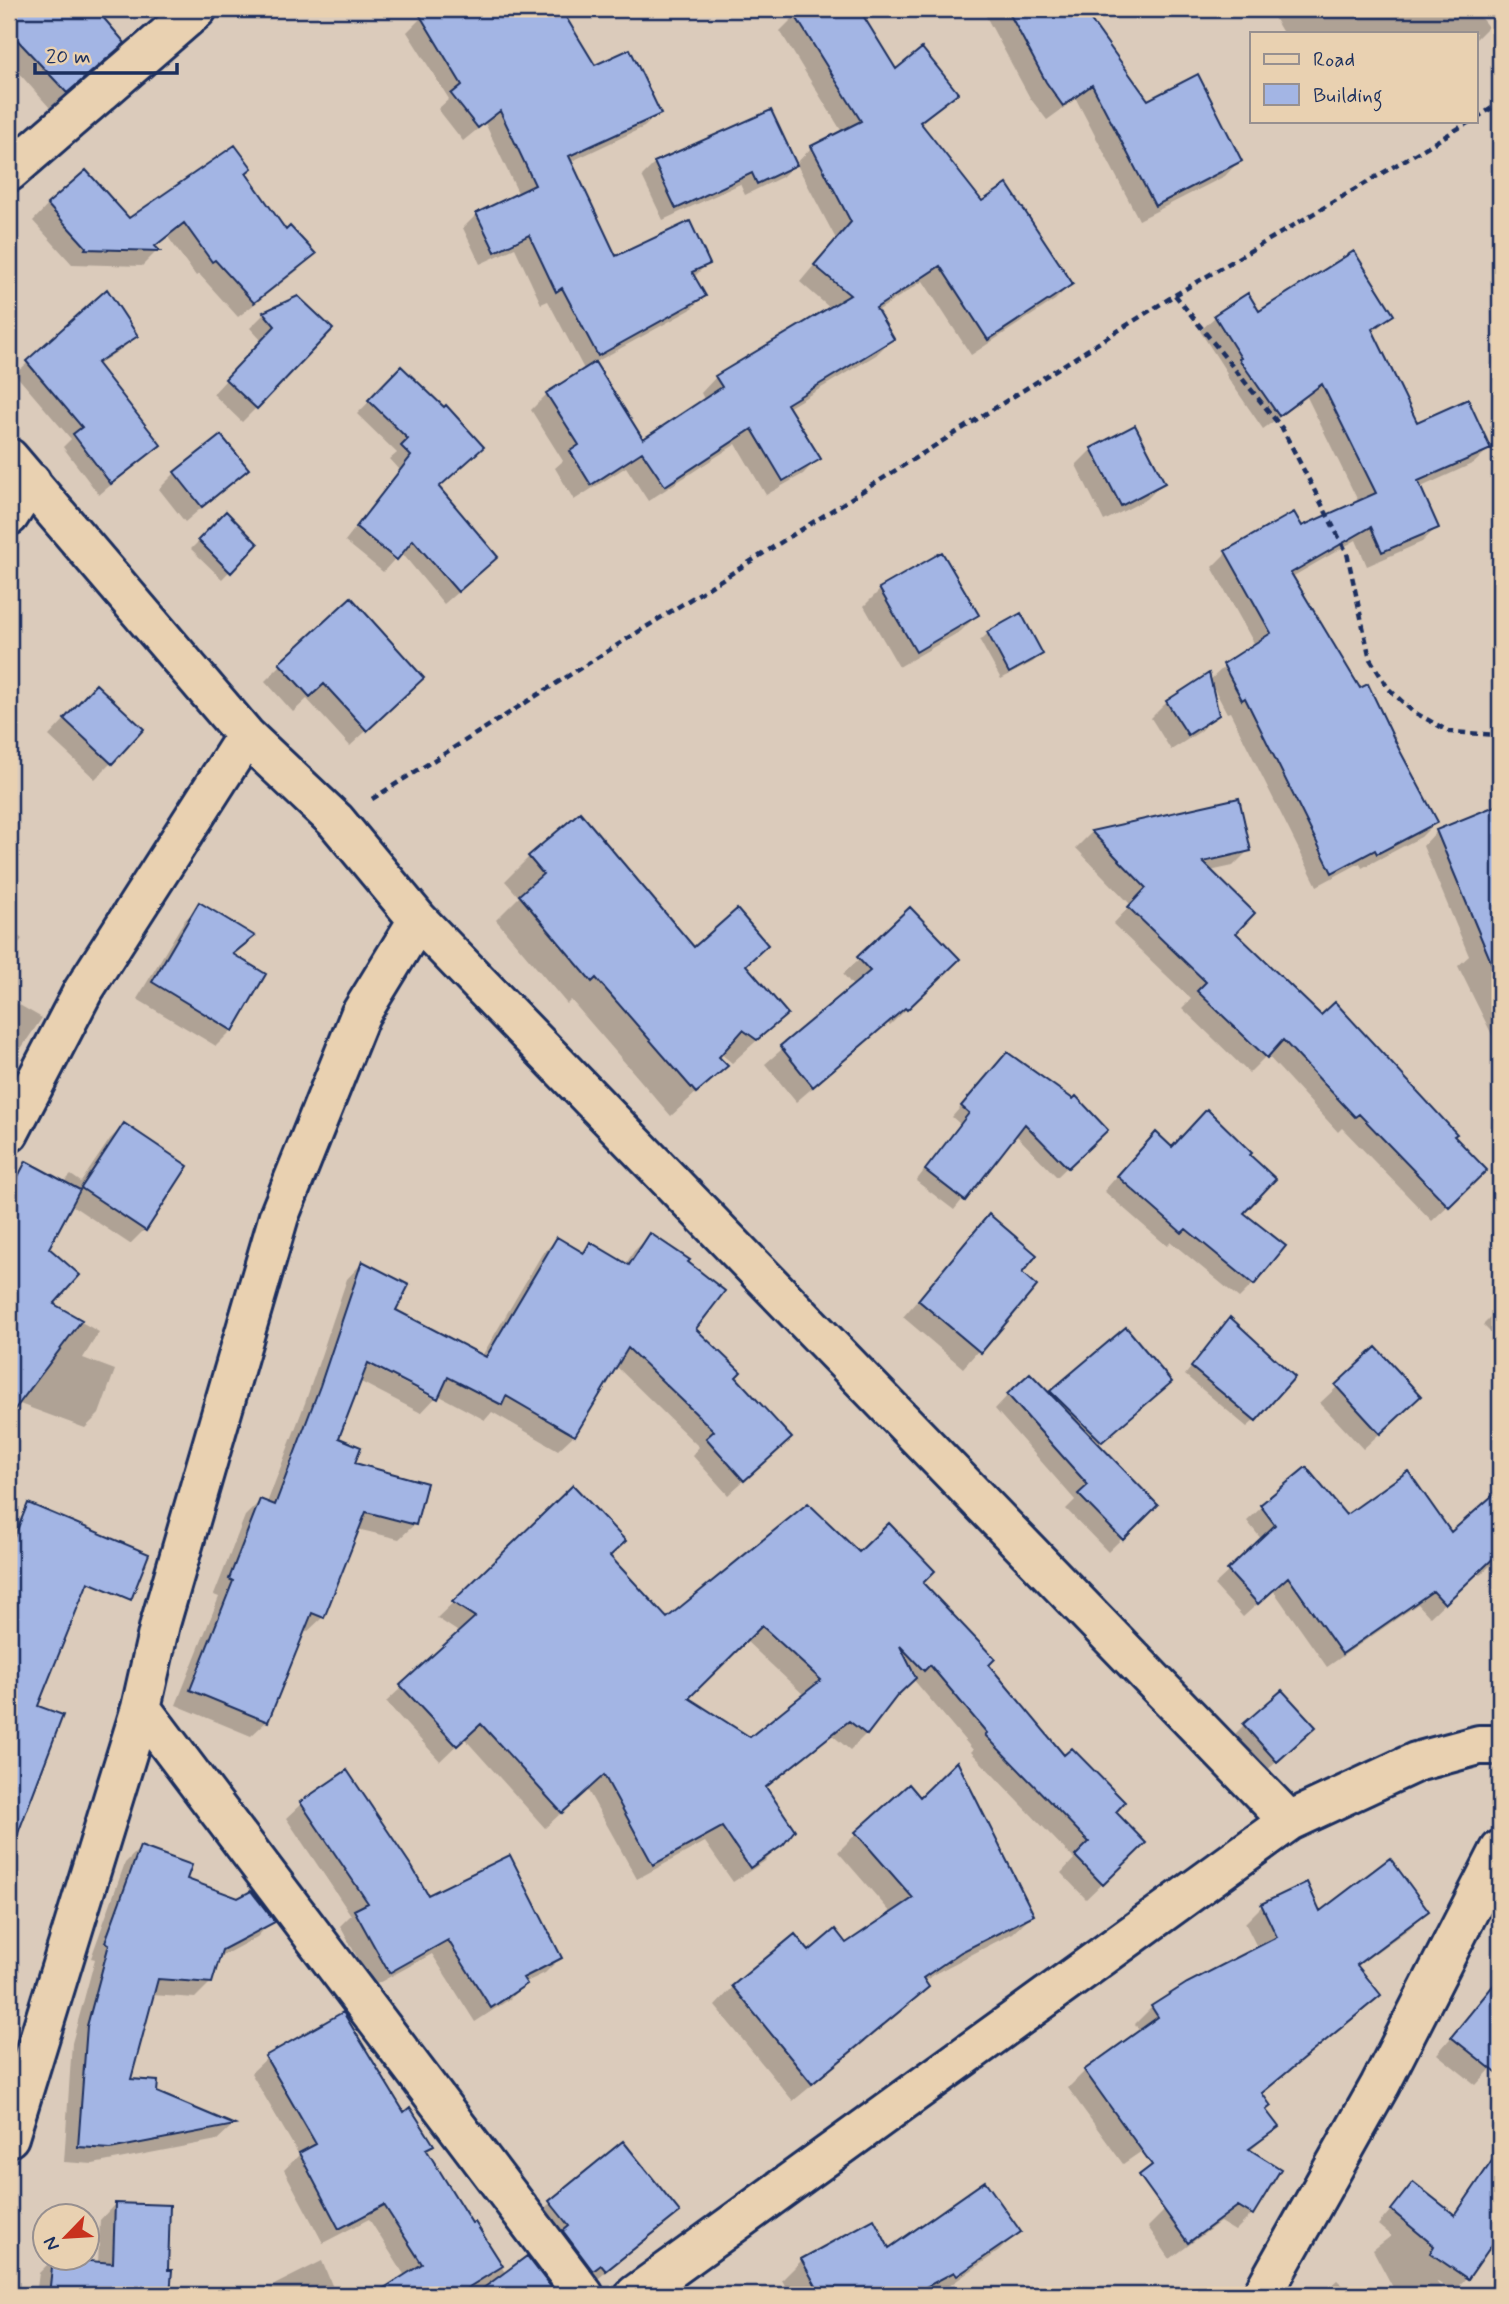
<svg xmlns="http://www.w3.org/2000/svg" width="1509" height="2304" font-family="Mynerve,sans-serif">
<rect width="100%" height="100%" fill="#dbcbbb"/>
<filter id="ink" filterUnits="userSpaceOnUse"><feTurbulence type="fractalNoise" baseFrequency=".0143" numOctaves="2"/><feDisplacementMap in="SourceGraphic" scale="14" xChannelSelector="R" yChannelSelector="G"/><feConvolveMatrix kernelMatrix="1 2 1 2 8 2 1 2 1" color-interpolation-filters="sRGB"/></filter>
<g filter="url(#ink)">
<path fill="#0003" fill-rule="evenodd" d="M9 9H94L122 43 50 108 9 62Z
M436 9H559L595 68 659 113 644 127 570 162 615 258 708 263 693 278 704 296 690 310 594 363 643 441 705 401 701 393 716 377 831 309 800 282 836 239 796 163 782 177 745 195 740 184 663 220 642 176 655 163 795 165 812 147 842 132 780 31 796 15 806 9H857L896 71 956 93 920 124 982 203 1071 284 1055 300 971 355 923 281 876 312 892 339 876 355 788 408 818 458 803 474 766 495 736 444 648 501 626 467 574 500 555 468 563 461 531 410 547 394 585 371 548 301 541 304 515 248 480 264 463 228 477 214 519 195 485 123 463 141 438 109 449 99 407 32 421 18Z
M982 9H1080L1148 102 1240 160 1225 176 1139 220 1076 99 1047 120 1030 98Z
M1269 9H1474L1488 27 1476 39V33H1283Z
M1381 121H1392L1385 126Z
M244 173 285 233 313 254 298 270 238 317 199 274 196 276 168 237 154 248 157 251 142 266 72 264 33 221 48 205 129 220Z
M107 292 136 336 124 347 96 366 158 445 99 495 63 447 71 439 15 374Z
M1248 295 1259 313 1392 315 1372 333 1416 424 1489 449 1474 463 1419 488 1437 527 1422 542 1367 566 1356 540 1292 577 1397 750 1436 822 1421 837 1362 868 1360 863 1317 886 1230 712 1227 713 1211 683 1217 714 1201 731 1171 750 1151 718 1167 702 1208 676 1209 681 1225 666 1255 645 1212 567 1226 553 1301 528 1359 503 1307 397 1263 429 1226 375 1227 373 1200 331 1215 317Z
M298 298 256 408 242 422 213 394 262 341 250 328 264 314Z
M401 369 437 488 483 570 444 604 401 552 383 572 345 541 400 470 390 459 397 453 357 414Z
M221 437 247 469 185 522 159 489 175 473Z
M1092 449 1163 483 1147 499 1104 521 1076 465Z
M226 514 256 544 222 579 191 549Z
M941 554 977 615 961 631 899 667 864 606 880 590Z
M988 633 1041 654 1033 662 1001 679 980 641Z
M281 665 406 694 350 746 307 699 293 712 265 681Z
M80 703 111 763 95 779 49 736Z
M1237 801 1249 850 1233 866 1210 871 1233 933 1452 1136 1485 1170 1432 1221 1342 1128 1338 1132 1267 1055 1249 1073 1182 1008 1191 999 1113 924 1131 905 1076 848 1092 832Z
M1498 806 1500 856 1494 860 1500 875V1051L1458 966 1469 956 1423 846 1437 831Z
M529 857 694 949 745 966 786 1014 732 1063 720 1053 716 1057 725 1066 671 1116 571 1000 567 1004 496 920 519 897 505 881Z
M200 905 252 936 232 955V1030L216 1046 137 999 184 921Z
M9 928 22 939 9 955Z
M859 959 942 975 890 1025 888 1023 796 1102 765 1064 854 987 843 974Z
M9 999 42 1018 9 1066Z
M997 1065 1105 1130 1057 1177 1015 1134 954 1210 916 1181 960 1124 952 1117Z
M124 1125 185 1167 144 1230 130 1244 70 1204 46 1249 51 1305 99 1332 83 1358 115 1370 99 1414 85 1428 17 1403 9 1414V1245L12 1241 9 1239V1184L26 1164 63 1183 71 1175 81 1182 110 1139Z
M1142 1148 1242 1213 1253 1284 1239 1298 1171 1242 1167 1246 1104 1191Z
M990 1217 1019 1274 1035 1286 963 1368 903 1317Z
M650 1236 694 1329 733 1377 774 1453 728 1495 692 1455 699 1447 616 1366 574 1435 558 1450 492 1412 485 1420 438 1395 421 1413 359 1381 337 1439 352 1464 415 1524 399 1539 357 1529 323 1617 307 1632 303 1631 267 1721 251 1736 176 1705 219 1597 214 1595 245 1516 260 1501 267 1503 305 1403 347 1279 362 1263 394 1311 482 1356 542 1254 557 1239 581 1253 590 1244 625 1265 634 1251ZM361 1357 433 1394V1398L359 1360Z
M1500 1308V1342L1483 1325Z
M1223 1327 1255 1420 1247 1427 1185 1375Z
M1126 1329 1155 1396 1098 1445 1156 1505 1108 1552 1066 1509 1075 1500 995 1409 1008 1395H1049Z
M1376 1350 1403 1412 1363 1449 1320 1403Z
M573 1487 608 1557 667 1620 859 1555 921 1583 1064 1758 1144 1843 1086 1899 1061 1873 1074 1859 971 1752 973 1750 913 1679 893 1698 866 1734 850 1750 832 1735 765 1789 781 1844 765 1861 733 1882 705 1842 637 1879 587 1789 545 1828 464 1738 440 1761 386 1702 460 1633 437 1618ZM745 1640 804 1695 750 1739 686 1698Z
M1500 1491V1557L1480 1575 1477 1572 1430 1617 1418 1604 1327 1667 1273 1590 1243 1617 1214 1585 1262 1540 1247 1521 1262 1507 1346 1518 1451 1535Z
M9 1528 94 1562 36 1707 14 1814 9 1812Z
M1244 1725 1297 1743 1260 1777 1228 1741Z
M346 1772 427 1898 560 1958 545 1973 524 1983 510 1999 475 2022 432 1954 373 1986 340 1926 351 1915 286 1818 301 1804Z
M920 1799 1032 1915 1013 1933 940 1971 923 1982 927 1987 908 2006 793 2101 715 2006 733 1987 809 1953 846 1945 892 1914 838 1852 857 1833Z
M140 1848 185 1880 272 1921 257 1937 218 1958 211 1982 195 1998 152 1995 129 2080 232 2126 217 2140 93 2164 64 2162 72 2043 95 1959 91 1958 125 1863Z
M1262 1906 1319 1914 1426 1911 1410 1928 1356 1967 1379 1995 1362 2012 1261 2095 1265 2111 1277 2127 1249 2152 1252 2214 1235 2231 1220 2222 1170 2259 1148 2227 1165 2210 1180 2125 1123 2164 1068 2088 1085 2071 1140 2032 1135 2024 1152 2007 1188 1984 1258 1949 1245 1923Z
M1500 1952V1976L1493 1961Z
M1488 1994 1500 2010V2059L1476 2085 1437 2054Z
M267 2058 403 2114 431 2144 425 2151 472 2226 474 2224 506 2274 527 2259 555 2295H376L405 2276 369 2219 323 2243 284 2170 299 2155 251 2073Z
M1413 2184 1454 2216 1497 2234 1466 2278 1453 2292 1436 2281 1446 2295H1397L1373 2250 1391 2236 1378 2225Z
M551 2202 677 2212 661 2228 589 2286 535 2218Z
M115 2204 165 2290 170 2291 169 2295H36L39 2273 54 2258 98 2263 100 2220Z
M1019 2231 999 2251 936 2295 933 2291 925 2295H790L782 2280 802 2260Z
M322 2261 336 2295H263L276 2284Z
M1337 2280 1353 2295H1321Z"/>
<path fill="#a3b5e4" stroke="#1b2f5e" stroke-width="2" fill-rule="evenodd" d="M9 9H96L125 43 67 93 9 31Z
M416 9H561L595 65 630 49 661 114 569 156 616 256 690 221 710 264 692 272 706 296 598 356 562 288 556 292 529 235 495 252 476 213 535 185 500 111 478 128 451 94 462 85Z
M791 9H859L896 69 922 48 958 93 920 122 982 201 1007 184 1073 284 988 340 940 266 876 308 894 339 787 404 821 459 783 481 752 429 665 486 642 452 591 485 570 451 579 445 546 393 595 362 643 439 722 387 715 376 850 295 814 265 851 222 811 146 861 121Z
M1007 9H1083L1148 100 1198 74 1242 161 1155 206 1092 85 1063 106 1046 82Z
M771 110 797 165 757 184 752 173 676 209 654 162Z
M235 145 252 168 246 173 286 230 290 226 316 254 254 303 215 260 212 262 184 223 155 246 160 251 85 249 86 247 47 204 86 170 129 218Z
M1354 251 1394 315 1372 329 1417 422 1468 399 1491 449 1418 481 1439 528 1382 552 1371 527 1291 573 1360 688 1368 684 1399 749 1438 822 1377 854 1375 850 1332 873 1245 698 1242 700 1223 664 1271 633 1225 551 1294 512 1302 526 1376 493 1322 384 1279 416 1239 359 1241 358 1214 315 1248 293 1259 311Z
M107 289 138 336 97 363 161 445 111 484 73 434 82 427 26 361Z
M298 296 333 329 257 409 225 379 275 326 263 312Z
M401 366 444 407 446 405 484 447 439 487 498 557 458 592 413 540 397 560 356 527 411 456 401 446 408 439 368 400Z
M1135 425 1165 483 1121 506 1091 448Z
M221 435 249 469 202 507 174 472Z
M226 511 258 544 231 573 198 540Z
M942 552 979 615 916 652 879 588Z
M351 597 424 678 367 731 324 684 310 697 279 663Z
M1021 613 1043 654 1009 673 987 632Z
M1209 673 1219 715 1188 735 1166 701Z
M96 684 144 729 112 764 64 719Z
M1239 798 1251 851 1203 862 1255 913 1236 933 1321 1015 1335 1002 1457 1134 1454 1136 1487 1170 1449 1207 1359 1114 1355 1117 1283 1040 1267 1058 1197 991 1206 982 1128 907 1146 888 1091 831Z
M1500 804V981H1499L1436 830Z
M580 812 694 947 737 909 768 945 746 965 788 1014 757 1040 743 1030 719 1057 728 1066 696 1093 596 978 592 982 519 895 543 874 528 856Z
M199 902 255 936 233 954 266 974 233 1031 152 982Z
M910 907 960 959 907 1010 905 1008 813 1087 780 1046 870 971 857 957Z
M1007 1052 1073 1099 1076 1096 1108 1130 1068 1168 1025 1124 965 1201 925 1170 969 1113 961 1106Z
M1207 1109 1252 1153 1250 1155 1276 1179 1244 1213 1286 1246 1254 1285 1186 1229 1182 1233 1117 1176 1156 1132 1172 1147Z
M124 1123 188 1166 146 1231 81 1188Z
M26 1161 80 1190 49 1248 80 1275 54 1304 82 1320 9 1417V1194Z
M989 1214 1037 1255 1022 1273 1037 1286 981 1353 918 1300Z
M650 1233 690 1260 688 1262 725 1291 696 1329 741 1372 736 1377 792 1438 744 1481 706 1438 714 1431 628 1348 575 1436 506 1396 502 1405 448 1377 438 1399 368 1363 339 1438 361 1447 355 1463 427 1483 416 1525 366 1512 324 1618 312 1613 268 1722 190 1690 233 1581 229 1579 260 1499 275 1505 320 1386 362 1261 409 1285 396 1310 486 1357 557 1237 584 1253 590 1242 629 1265Z
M1230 1317 1295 1377 1256 1421 1191 1367Z
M1126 1327 1172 1382 1102 1442 1050 1391Z
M1376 1347 1421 1396 1380 1434 1335 1385Z
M1030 1373 1158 1505 1123 1540 1078 1494 1088 1485 1007 1394Z
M1306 1467 1346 1515 1408 1471 1451 1532 1500 1489V1552L1445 1604 1433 1591 1342 1654 1288 1577 1258 1604 1227 1570 1275 1525 1260 1505Z
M573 1485 626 1541 610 1556 667 1618 808 1503 859 1552 889 1523 935 1571 923 1583 995 1659 989 1665 1064 1755 1072 1748 1125 1802 1116 1812 1146 1843 1103 1885 1075 1856 1089 1842 985 1735 987 1733 930 1665 924 1671 900 1646 916 1678 897 1696 867 1735 849 1721 766 1787 795 1830 783 1845 750 1868 722 1827 653 1865 604 1775 562 1813 481 1724 457 1746 400 1685 475 1617 452 1602ZM762 1626 821 1680 750 1737 689 1698Z
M28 1503 149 1554 131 1600 88 1582 38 1706 63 1715 12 1849 9 1848V1550Z
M1282 1690 1316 1727 1277 1762 1243 1724Z
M957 1761 1034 1915 961 1952 923 1978 929 1987 812 2084 732 1986 795 1934 809 1951 835 1929 846 1943 913 1898 855 1832 909 1784 920 1797Z
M347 1770 412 1867 428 1895 510 1855 562 1958 523 1978 527 1984 491 2008 448 1940 389 1973 354 1910 368 1903 300 1802Z
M140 1846 192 1865 187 1879 238 1898 251 1891 275 1922 222 1950 212 1983 158 1979 131 2079 158 2081 157 2092 235 2125 110 2149 78 2147 87 2026 109 1944 105 1942Z
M1390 1858 1429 1911 1357 1965 1381 1995 1262 2093 1271 2106 1266 2110 1279 2127 1249 2149 1281 2169 1253 2215 1238 2206 1188 2243 1139 2175 1152 2165 1084 2070 1158 2017 1151 2006 1187 1983 1277 1937 1261 1904 1307 1882 1320 1911Z
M1500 1977V2076L1451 2037Z
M343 2012 404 2112 410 2107 434 2145 426 2149 472 2223 475 2222 503 2266 456 2295H373L422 2264 384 2205 339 2229 299 2153 316 2144 265 2056Z
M623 2141 680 2212 606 2271 601 2265 593 2271 563 2231 569 2226 549 2201Z
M1500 2149V2233L1468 2279 1430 2253 1434 2246 1391 2210 1413 2182 1455 2215Z
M985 2181 1021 2232 957 2276 954 2272 911 2295H821L801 2259 874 2219 889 2248Z
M115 2203 170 2205 168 2270H172L170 2295H49L53 2258 113 2263Z
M527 2256 557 2295H474Z"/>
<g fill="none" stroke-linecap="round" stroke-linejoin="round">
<defs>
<path id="street" d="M9 172 197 9
M9 458 246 736 336 821 418 920 1289 1821
M9 516 31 482
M9 1133 83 991 246 736
M141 1708 584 2295
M9 2137 141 1708 160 1624 279 1216 360 1015 418 920
M635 2295 1289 1821 1416 1762 1479 1745H1500
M1262 2295 1380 2085 1500 1850"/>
</defs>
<use href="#street" stroke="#1b2f5e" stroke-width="44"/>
<path stroke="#1b2f5e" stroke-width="4.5" stroke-dasharray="7 5" stroke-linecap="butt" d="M1476 118 1500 103
M1175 295 1282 428 1347 553 1370 659 1388 688 1412 711 1450 732 1498 735 1500 737
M372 799 1175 295 1471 121"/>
<use href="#street" stroke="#e9d1b1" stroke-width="38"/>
</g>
</g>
<rect width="1509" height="2304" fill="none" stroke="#e9d1b1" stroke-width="35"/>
<rect x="18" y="18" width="1474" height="2269" fill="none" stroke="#1b2f5e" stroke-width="2.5" filter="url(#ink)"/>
<rect x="1250" y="32" width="228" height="91" fill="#e9d1b1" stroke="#979090" stroke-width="2"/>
<rect x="1264" y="54" width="35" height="10" fill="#e9d1b1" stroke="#979090" stroke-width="2"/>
<text x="1313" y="66" font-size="21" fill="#1b2f5e">Road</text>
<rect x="1264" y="84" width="35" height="21" fill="#a3b5e4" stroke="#979090" stroke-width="2"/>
<text x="1313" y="102" font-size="21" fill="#1b2f5e">Building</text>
<g transform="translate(66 2237) rotate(245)"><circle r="33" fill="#e9d1b1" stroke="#979090" stroke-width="2"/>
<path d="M0-5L12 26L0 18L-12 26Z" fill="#c8321e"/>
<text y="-10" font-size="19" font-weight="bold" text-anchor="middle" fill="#1b2f5e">N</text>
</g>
<path d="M35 63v10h142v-10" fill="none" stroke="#1b2f5e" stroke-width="3.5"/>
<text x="46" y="63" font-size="21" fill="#1b2f5e" stroke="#e9d1b1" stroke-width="5" paint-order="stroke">20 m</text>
</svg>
